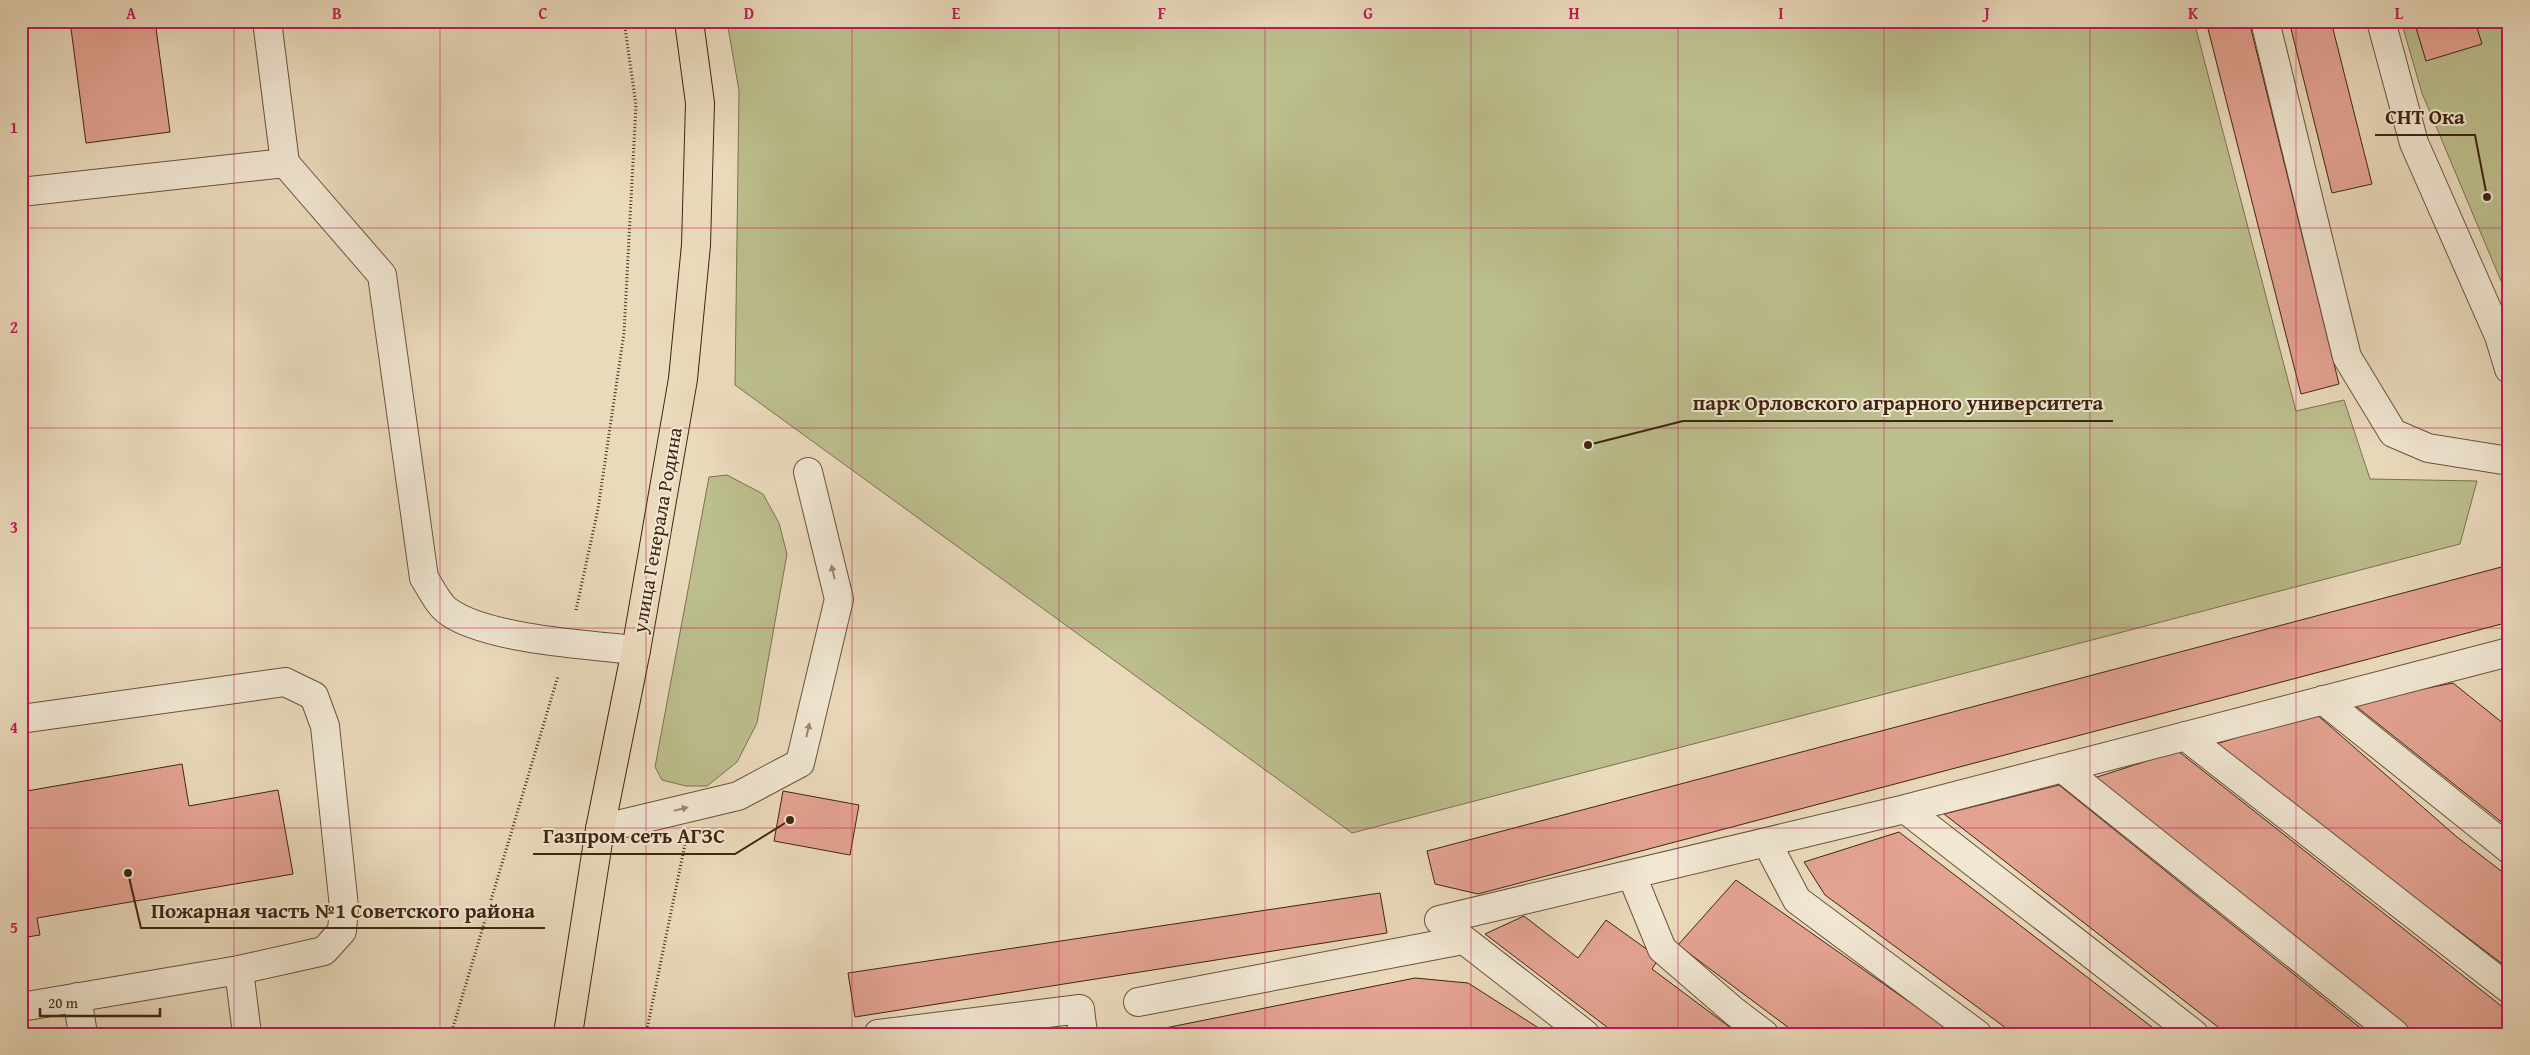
<svg xmlns="http://www.w3.org/2000/svg" width="2530" height="1055" font-family="'Gentium Book Plus',serif">
<rect width="100%" height="100%" fill="#eadabc"/>
<filter id="stains"><feTurbulence type="fractalNoise" baseFrequency=".004" numOctaves="4"/><feColorMatrix values="0 0 0 0 .2 0 0 0 0 .09 0 0 0 0 .02 0 0 0 .5 -.17"/></filter>
<radialGradient id="worn" r=".72"><stop offset=".6" stop-color="#630" stop-opacity="0"/><stop offset="1" stop-color="#630" stop-opacity=".3"/></radialGradient>
<path fill="#bcbe8d" stroke="#7e714f" d="M727 21H2194L2296 411 2344 400 2370 479 2477 481 2460 544 1352 833 735 385 739 91Z
M2401 21H2509V300L2422 93Z
M727 475 763 494 779 523 787 554 757 723 737 762 707 786H686L662 780 655 767 709 477Z"/>
<path fill="#e4a392" stroke="#412411" d="M70 21H155L170 132 86 143Z
M2206 21H2249L2339 384 2301 394Z
M2289 21H2331L2372 184 2332 193Z
M2414 21H2475L2482 44 2426 61Z
M2509 565V622L1478 894 1435 884 1427 851Z
M2453 683 2509 728V828L2352 703Z
M2315 713 2457 837 2509 877V969L2213 745Z
M2178 751 2509 1012V1034H2416L2094 778Z
M182 764 189 806 278 790 293 874 37 918 40 935 21 938V792Z
M2059 785 2368 1034H2227L1944 814Z
M783 791 859 805 850 855 774 841Z
M1899 832 2161 1034H2014L1825 895 1804 862Z
M1736 880 1955 1034H1797L1678 945Z
M1380 893 1387 933 855 1017 848 973Z
M1524 916 1578 958 1606 920 1659 958 1652 969 1739 1034H1616L1485 934Z
M1415 978 1468 983 1548 1034H1135Z"/>
<g fill="none" stroke-linecap="round" stroke-linejoin="round">
<defs>
<path id="minor" d="M267 21 285 163 382 275 424 578C431 588 439 606 449 612 487 639 588 645 636 650
M2265 21 2347 357 2393 433 2428 448 2509 461
M2381 21 2414 143 2499 336 2509 369
M21 192 285 163
M2323 700 2509 849
M21 719 285 682 314 696 325 726 344 907 342 931 324 951 239 970 21 1007
M2185 736 2509 989
M2062 768 2395 1034
M1905 809 2509 652
M600 829 738 796 800 763 839 599 808 472
M1767 843 1797 900 1977 1034
M1632 876 1662 949 1735 1012 1764 1034
M1439 920 1905 809 2194 1034
M1450 929 1585 1034
M239 970 247 1034
M77 997 83 1034
M1138 1002 1463 940
M878 1034 1080 1009 1083 1034"/>
<path id="major" d="M568 1034 600 829 636 650 683 379 696 245 700 103 689 21"/>
</defs>
<use href="#minor" stroke="#6b523c" stroke-width="30"/>
<use href="#major" stroke="#412411" stroke-width="30"/>
<path stroke="#412411" stroke-width="3" stroke-dasharray="1 2.5" stroke-linecap="butt" d="M576 610 598 509 624 333 636 105 624 21
M451 1034 558 676
M646 1034 685 844"/>
<use href="#minor" stroke="#f1e7d3" stroke-width="28"/>
<use href="#major" stroke="#eadabc" stroke-width="28"/>
</g>
<defs><path id="oneway-solid" d="M-6-.8H1V-3.2L6.5 0L1 3.2V.8H-6Z" transform="scale(1.25)"/></defs>
<g fill="#998672">
<use href="#oneway-solid" transform="translate(833 572) rotate(-103)"/>
<use href="#oneway-solid" transform="translate(808 730) rotate(-77)"/>
<use href="#oneway-solid" transform="translate(681 809) rotate(-13)"/>
</g>
<path fill="none" stroke="#c2185b" stroke-width="1" stroke-opacity="0.55" d="M234 21V1034M440 21V1034M646 21V1034M852 21V1034M1059 21V1034M1265 21V1034M1471 21V1034M1678 21V1034M1884 21V1034M2090 21V1034M2296 21V1034M21 228H2509M21 428H2509M21 628H2509M21 828H2509"/>
<g text-anchor="middle" stroke-width="4" stroke-linejoin="round" paint-order="stroke">
<g font-size="20" fill="#412411" stroke="#f1e7d3">
<text transform="translate(657 530) rotate(-80)" y="7">улица Генерала Родина</text>
</g>
</g>
<path fill="none" stroke="#412411" stroke-width="2" d="M2487 197L2475 135H2375M1588 445L1683 421H2113M790 820L735 854H533M128 873L141 928H545"/>
<g fill="#412411" stroke="#f1e7d3" stroke-width="2">
<circle cx="2487" cy="197" r="5"/>
<circle cx="1588" cy="445" r="5"/>
<circle cx="790" cy="820" r="5"/>
<circle cx="128" cy="873" r="5"/>
</g>
<g font-size="21" text-anchor="middle" font-weight="bold" fill="#412411" stroke="#f1e7d3" stroke-width="4" stroke-linejoin="round" paint-order="stroke">
<text x="2425" y="124">СНТ Ока</text>
<text x="1898" y="410">парк Орловского аграрного университета</text>
<text x="634" y="843">Газпром сеть АГЗС</text>
<text x="343" y="918">Пожарная часть №1 Советского района</text>
</g>
<rect width="2530" height="1055" fill="none" stroke="#eadabc" stroke-width="55"/>
<path d="M40 1008v8h120v-8" fill="none" stroke="#412411" stroke-width="2.5"/>
<text x="48" y="1008" font-size="15" fill="#412411" stroke="#f1e7d3" stroke-width="4" paint-order="stroke">20 m</text>
<rect x="28" y="28" width="2474" height="1000" fill="none" stroke="#c2185b" stroke-width="2"/>
<g font-size="16" text-anchor="middle" font-weight="bold" fill="#c2185b">
<text x="131" y="19">A</text>
<text x="337" y="19">B</text>
<text x="543" y="19">C</text>
<text x="749" y="19">D</text>
<text x="956" y="19">E</text>
<text x="1162" y="19">F</text>
<text x="1368" y="19">G</text>
<text x="1574" y="19">H</text>
<text x="1781" y="19">I</text>
<text x="1987" y="19">J</text>
<text x="2193" y="19">K</text>
<text x="2399" y="19">L</text>
<text x="14" y="133">1</text>
<text x="14" y="333">2</text>
<text x="14" y="533">3</text>
<text x="14" y="733">4</text>
<text x="14" y="933">5</text>
</g>
<rect width="100%" height="100%" filter="url(#stains)"/>
<rect width="100%" height="100%" fill="url(#worn)"/>
</svg>
